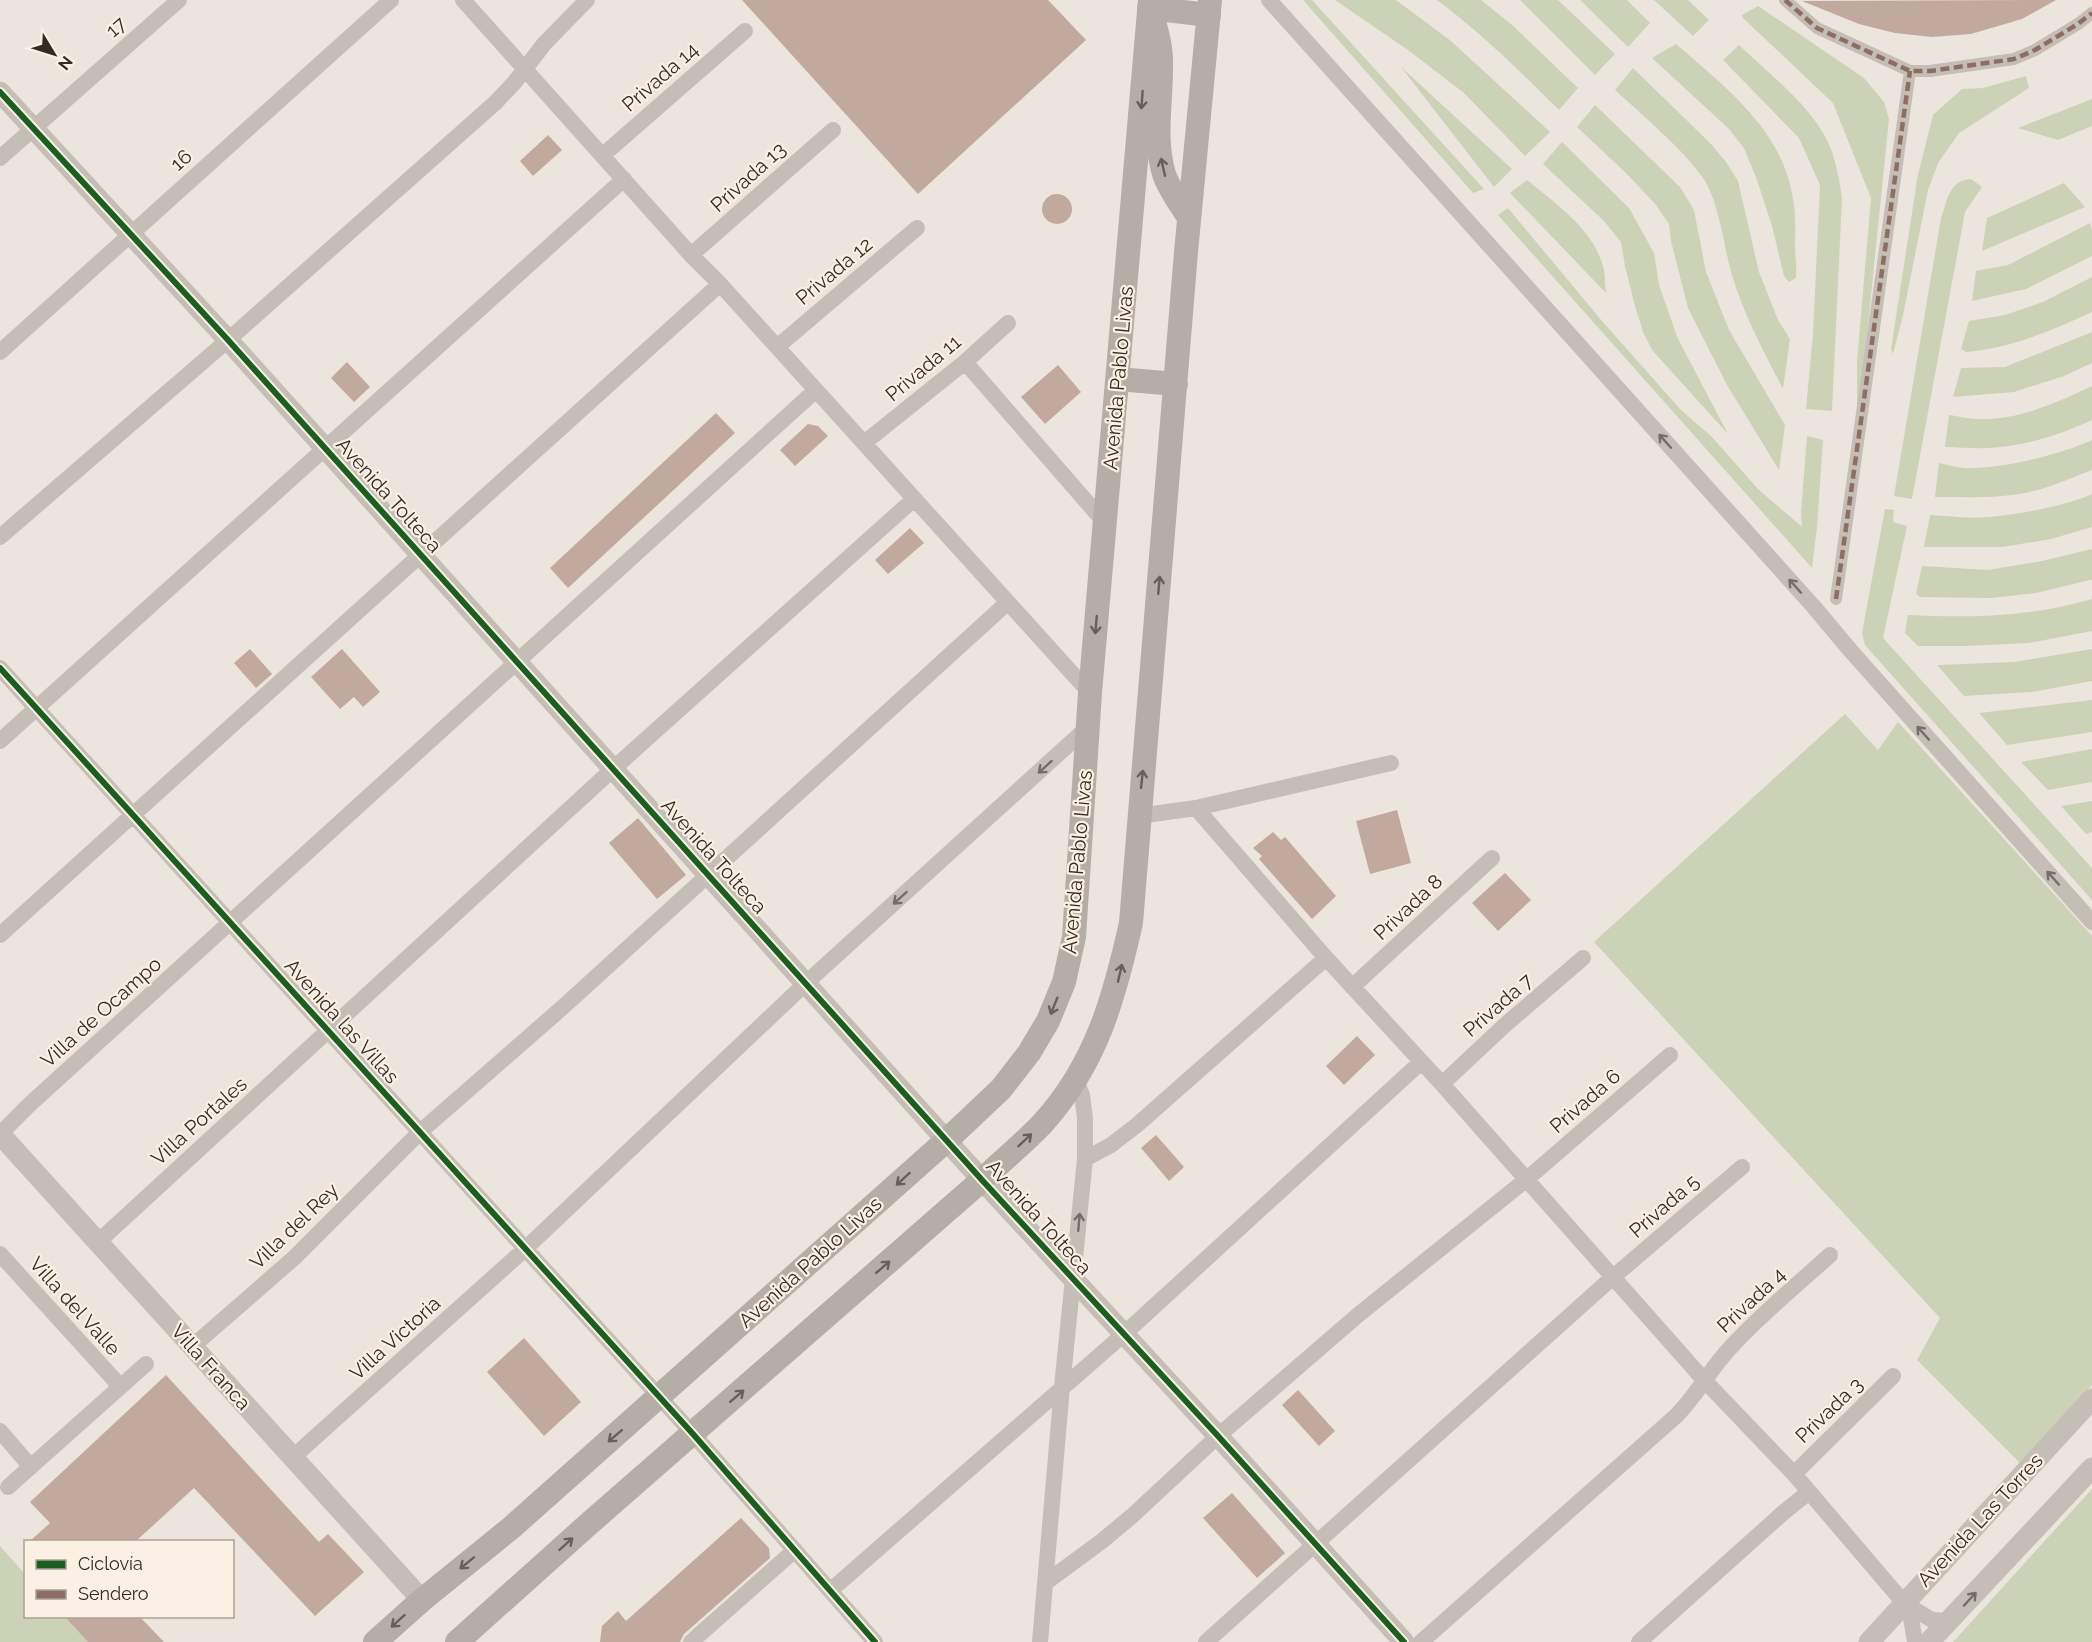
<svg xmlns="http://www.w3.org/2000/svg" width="2092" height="1642" font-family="Raleway,sans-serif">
<rect width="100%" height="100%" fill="#ece5dd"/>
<path fill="#ccd2b6" d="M1303 0H1312L1484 189 1473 193Z
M1335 0H1396L1451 41 1550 132 1525 156 1464 93 1408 50Z
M1437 0H1481L1512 25 1578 88 1559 110C1520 71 1481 33 1437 0Z
M1520 0H1558L1615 54 1595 75Z
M1580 0H1627L1650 23 1628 47Z
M1654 0H1688L1709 20 1693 36Z
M1758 6 1864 78 1884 102 1889 119 1860 404 1857 407V362L1871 198 1833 103 1743 18 1742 15Z
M1676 44C1725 87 1783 130 1793 199 1796 215 1795 230 1795 246 1795 257 1797 267 1796 278L1789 282 1784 276 1772 226 1757 180 1744 148 1729 129 1652 58Z
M1739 45C1768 73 1809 104 1827 140 1836 158 1839 179 1842 198L1832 411 1806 409 1813 334 1820 185 1799 138 1723 60Z
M1401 67 1512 169 1494 187Z
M1633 68 1711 144 1726 162 1738 181 1759 272 1778 320 1790 339 1783 389C1764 352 1744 316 1732 275 1724 248 1719 201 1703 178 1681 147 1643 116 1615 90Z
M2026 76 2029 88 1959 133 1938 163 1928 190 1903 315 1893 354 1891 349 1918 174 1933 115 1962 89 1983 88Z
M2092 99V126L2058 140 2018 128Z
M1595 105 1680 187 1694 210 1706 272 1729 330 1785 425 1779 470 1727 385 1688 308 1671 241 1669 224 1656 205 1627 174 1577 127Z
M1562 142 1629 208 1654 253 1659 285 1678 339 1728 434 1652 350 1643 332 1635 306 1625 266 1621 242 1604 221 1543 164Z
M1971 179 1982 187 1965 212 1912 499 1894 496 1941 218C1948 200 1948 181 1971 179Z
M1527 180C1556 204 1595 230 1604 270 1605 277 1605 286 1606 293L1510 193Z
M2064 183 2085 207 1982 251 1987 218Z
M1508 208 1602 321 1681 410 1711 436 1758 489 1802 527 1801 512 1807 436 1823 440 1817 527 1812 568 1498 215Z
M2090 223 2092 230V256L2026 289 1972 301 1976 271 2008 265Z
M2092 277V312C2051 331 2011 348 1966 352L1961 349 1969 321 2005 315 2043 302Z
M2092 332V363L2064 376 2014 392 1953 397 1961 368 2005 367Z
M2092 386V420C2060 435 2023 447 1987 448 1973 449 1959 447 1945 447L1949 415C1958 416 1968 419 1977 419 2017 421 2056 403 2092 386Z
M2092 440V470C2073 477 2054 486 2034 491 2002 499 1968 497 1935 497L1939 463C1949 465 1961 469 1972 468 2006 468 2061 454 2092 440Z
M2092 494V527L2051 539 2003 547H1924L1930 515C1949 516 1968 519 1987 517 2012 516 2070 505 2092 494Z
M1885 509 1894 510 1893 522 1907 526 1883 638 2092 868V900L1865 645 1862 633Z
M2092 549V580H2090L2036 593 1991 598 1920 597 1916 594 1922 566 1988 570 2042 561Z
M2092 599V631L2029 643 1966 646H1918L1905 633 1908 615C1972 618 2030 617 2092 599Z
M2092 649V681L2032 692 1964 696 1937 665 2014 662Z
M2092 700V732L2007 745 1979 713Z
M1845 714 1878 750 1898 722 2092 936V1385L2022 1465 1917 1360 1940 1318 1594 942Z
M2092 749V782L2048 790 2021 762Z
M2092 801V832L2086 834 2061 806Z
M2092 1489V1642H1953Z
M0 1546 25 1574 26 1616 65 1617 88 1642H0Z"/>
<path fill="#c1a99e" d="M742 0H1048L1086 40 918 194Z
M2056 0 2022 19 1971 34 1932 37 1895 33 1859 24 1802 1Z
M548 135 562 150 533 176 520 161Z
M1042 209a15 15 0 1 1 30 0a15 15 0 1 1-30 0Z
M347 362 370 387 354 402 331 378Z
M1058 365 1081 392 1045 424 1021 397Z
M716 413 735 433 568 588 550 568Z
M808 424 818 426 828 436 795 466 780 450Z
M910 528 924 543 888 574 875 560Z
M250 649 272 674 256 688 234 663Z
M342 649 380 692 363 707 354 697 340 709 311 677Z
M1397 810 1411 863 1370 874 1356 821Z
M638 818 686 875 657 899 609 843Z
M1273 832 1281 840 1285 837 1336 896 1312 919 1259 859 1262 856 1253 848Z
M1505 873 1531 900 1498 931 1472 903Z
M1357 1036 1375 1055 1344 1085 1326 1066Z
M1156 1135 1184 1167 1169 1181 1141 1148Z
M524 1338 581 1402 544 1436 487 1372Z
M166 1375 319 1542 328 1534 364 1572 315 1616 194 1488 135 1542H29L50 1523 30 1502Z
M1298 1390 1335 1431 1319 1446 1282 1405Z
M1232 1493 1285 1553 1257 1578 1203 1518Z
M741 1518 769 1548 770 1558 684 1634 680 1642H600L602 1626 618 1611 626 1621Z
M65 1617H140L164 1642H88Z"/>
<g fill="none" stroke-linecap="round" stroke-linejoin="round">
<path stroke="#c4beb7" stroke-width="12" d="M1785 0 1817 28 1910 71H1930L2014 59 2035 50 2078 24 2092 13
M1836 599 1910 71"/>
<path stroke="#c4beb7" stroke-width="16" d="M463 0 691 255 720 284 1090 693
M1269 0 1814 607 1850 650 2092 922
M603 155 745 31
M0 158 179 0
M691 255 833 130
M777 347 917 228
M0 352 391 0
M965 362 1106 524
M864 443 965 362 1008 323
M0 537 228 340 495 103 514 83 544 44 587 0
M0 668 693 1434 875 1642
M0 741 624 179
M1196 808 1391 763
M1138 816 1196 808 1326 958 1442 1084 1704 1380 1794 1474 1904 1603 1932 1620 1949 1621
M0 935 720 284
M1352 987 1492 858
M1442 1084 1505 1025 1583 958
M0 1134 29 1105 816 390
M1085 1159 1111 1145 1137 1125 1326 958
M98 1242 613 769 914 499
M0 1254 120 1386
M193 1346 295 1257 420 1132 563 1007 1007 603
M0 1431 31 1467
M292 1458 525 1249 806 983 1088 727
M1794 1474 1893 1376
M8 1487 146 1364
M1045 1583 1102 1541 1132 1516 1218 1436 1358 1315 1527 1179 1670 1055
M831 1590 1124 1334 1420 1063
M1904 1603 1911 1618 1915 1642
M691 1642 795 1550
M1040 1642 1062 1387 1085 1159V1118L1082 1095 1076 1080
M1206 1642 1613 1277 1742 1167
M1421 1642 1676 1416C1697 1395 1710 1369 1731 1347 1761 1314 1797 1285 1830 1255
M1639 1642 1784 1512 1809 1492"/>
<path stroke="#c4beb7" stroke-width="21" d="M0 92 228 340 982 1180 1218 1436 1404 1642
M0 1134 422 1600
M1869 1642 2092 1399
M1929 1642 2092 1468"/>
<path stroke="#b5aea7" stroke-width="24" d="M1189 218C1181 205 1169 189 1164 174 1153 137 1162 100 1161 62 1161 43 1156 26 1149 8L1209 15
M1118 379 1176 384
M375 1642 422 1600 511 1528 947 1140 1001 1089 1029 1053 1048 1021 1064 982 1074 937 1090 693 1150 0
M457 1642 583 1529 982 1180C1002 1161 1024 1143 1043 1123 1096 1064 1114 999 1131 923L1186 252 1210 0"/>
<path stroke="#8d6e63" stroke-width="4.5" stroke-dasharray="9 4.5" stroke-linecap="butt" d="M1785 0 1817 28 1910 71H1930L2014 59 2035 50 2078 24 2092 13
M1836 599 1910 71"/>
<defs>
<path id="cycleway" d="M0 92 228 340 982 1180 1218 1436 1404 1642
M0 668 693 1434 875 1642"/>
</defs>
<use href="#cycleway" stroke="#faf0e3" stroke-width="10"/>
<use href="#cycleway" stroke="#1b5e20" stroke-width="6"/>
</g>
<defs><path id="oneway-shaft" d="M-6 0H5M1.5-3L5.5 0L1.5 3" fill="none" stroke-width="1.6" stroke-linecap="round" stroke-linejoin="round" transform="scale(1.5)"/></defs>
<g stroke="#685f59">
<use href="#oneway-shaft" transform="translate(1142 100) rotate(94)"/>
<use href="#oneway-shaft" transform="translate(1163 167) rotate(-103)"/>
<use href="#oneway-shaft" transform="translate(1159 585) rotate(-85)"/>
<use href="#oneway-shaft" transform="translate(1096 625) rotate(95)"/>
<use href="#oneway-shaft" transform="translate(1142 779) rotate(-84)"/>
<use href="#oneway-shaft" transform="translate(1120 973) rotate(-77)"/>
<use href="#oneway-shaft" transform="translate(1054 1006) rotate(112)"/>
<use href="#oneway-shaft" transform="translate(1025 1140) rotate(-43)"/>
<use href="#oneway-shaft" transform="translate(903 1179) rotate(138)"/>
<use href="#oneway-shaft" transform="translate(883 1267) rotate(-41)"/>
<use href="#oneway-shaft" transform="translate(737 1396) rotate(-41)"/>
<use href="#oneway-shaft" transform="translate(615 1436) rotate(139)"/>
<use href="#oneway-shaft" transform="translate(566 1544) rotate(-42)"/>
<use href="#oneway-shaft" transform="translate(467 1563) rotate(141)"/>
<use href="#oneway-shaft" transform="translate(398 1621) rotate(138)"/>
</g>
<g stroke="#756d67">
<use href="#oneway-shaft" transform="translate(1665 441) rotate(-132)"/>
<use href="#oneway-shaft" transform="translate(1795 586) rotate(-132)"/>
<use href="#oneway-shaft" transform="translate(1923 733) rotate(-132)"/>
<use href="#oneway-shaft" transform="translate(1045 767) rotate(138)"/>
<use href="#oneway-shaft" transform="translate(2053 878) rotate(-132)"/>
<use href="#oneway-shaft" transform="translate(900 898) rotate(138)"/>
<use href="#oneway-shaft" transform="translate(1079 1222) rotate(-85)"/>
<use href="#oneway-shaft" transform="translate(1970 1599) rotate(-47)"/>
</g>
<g text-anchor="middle" stroke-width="4.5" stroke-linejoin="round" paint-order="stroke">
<g font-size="20" fill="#352b25" stroke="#faf0e3">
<text transform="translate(116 27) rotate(-41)" y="7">17</text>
<text transform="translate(660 77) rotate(-41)" y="7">Privada 14</text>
<text transform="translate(181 160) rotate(-42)" y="7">16</text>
<text transform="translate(748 177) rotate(-42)" y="7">Privada 13</text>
<text transform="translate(834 271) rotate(-40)" y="7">Privada 12</text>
<text transform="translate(923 368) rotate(-40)" y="7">Privada 11</text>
<text transform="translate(1118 378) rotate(-85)" y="7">Avenida Pablo Livas</text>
<text transform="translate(389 495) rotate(48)" y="7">Avenida Tolteca</text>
<text transform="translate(714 856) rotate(48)" y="7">Avenida Tolteca</text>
<text transform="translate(1077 862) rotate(-85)" y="7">Avenida Pablo Livas</text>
<text transform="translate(1408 907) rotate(-43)" y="7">Privada 8</text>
<text transform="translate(1498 1005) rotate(-41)" y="7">Privada 7</text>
<text transform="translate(101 1012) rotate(-42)" y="7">Villa de Ocampo</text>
<text transform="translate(342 1021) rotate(48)" y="7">Avenida las Villas</text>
<text transform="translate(1585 1101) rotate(-41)" y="7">Privada 6</text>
<text transform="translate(199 1121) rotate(-42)" y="7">Villa Portales</text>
<text transform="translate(1664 1206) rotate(-41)" y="7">Privada 5</text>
<text transform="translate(1039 1217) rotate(48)" y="7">Avenida Tolteca</text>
<text transform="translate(294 1226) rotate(-44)" y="7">Villa del Rey</text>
<text transform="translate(810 1262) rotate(-42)" y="7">Avenida Pablo Livas</text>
<text transform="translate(1751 1300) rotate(-43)" y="7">Privada 4</text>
<text transform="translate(75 1306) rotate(48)" y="7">Villa del Valle</text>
<text transform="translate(395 1338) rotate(-42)" y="7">Villa Victoria</text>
<text transform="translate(211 1367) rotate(48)" y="7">Villa Franca</text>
<text transform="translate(1829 1410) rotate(-44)" y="7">Privada 3</text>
<text transform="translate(1980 1520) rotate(-47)" y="7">Avenida Las Torres</text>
</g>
</g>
<rect x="24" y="1540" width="210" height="78" fill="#faf0e3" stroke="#aba197" stroke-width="1.5"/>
<rect x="36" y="1560" width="30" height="9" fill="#1b5e20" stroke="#aba197" stroke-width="1.5"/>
<text x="78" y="1570" font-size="18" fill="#352b25">Ciclovía</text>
<rect x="36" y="1590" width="30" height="9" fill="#8d6e63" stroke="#aba197" stroke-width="1.5"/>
<text x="78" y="1600" font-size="18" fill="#352b25">Sendero</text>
<g transform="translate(54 54) rotate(128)" stroke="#faf0e3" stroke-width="4.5" paint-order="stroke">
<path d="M0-4.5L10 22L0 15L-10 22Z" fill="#352b25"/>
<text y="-9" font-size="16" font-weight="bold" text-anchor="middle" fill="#352b25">N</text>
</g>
</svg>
